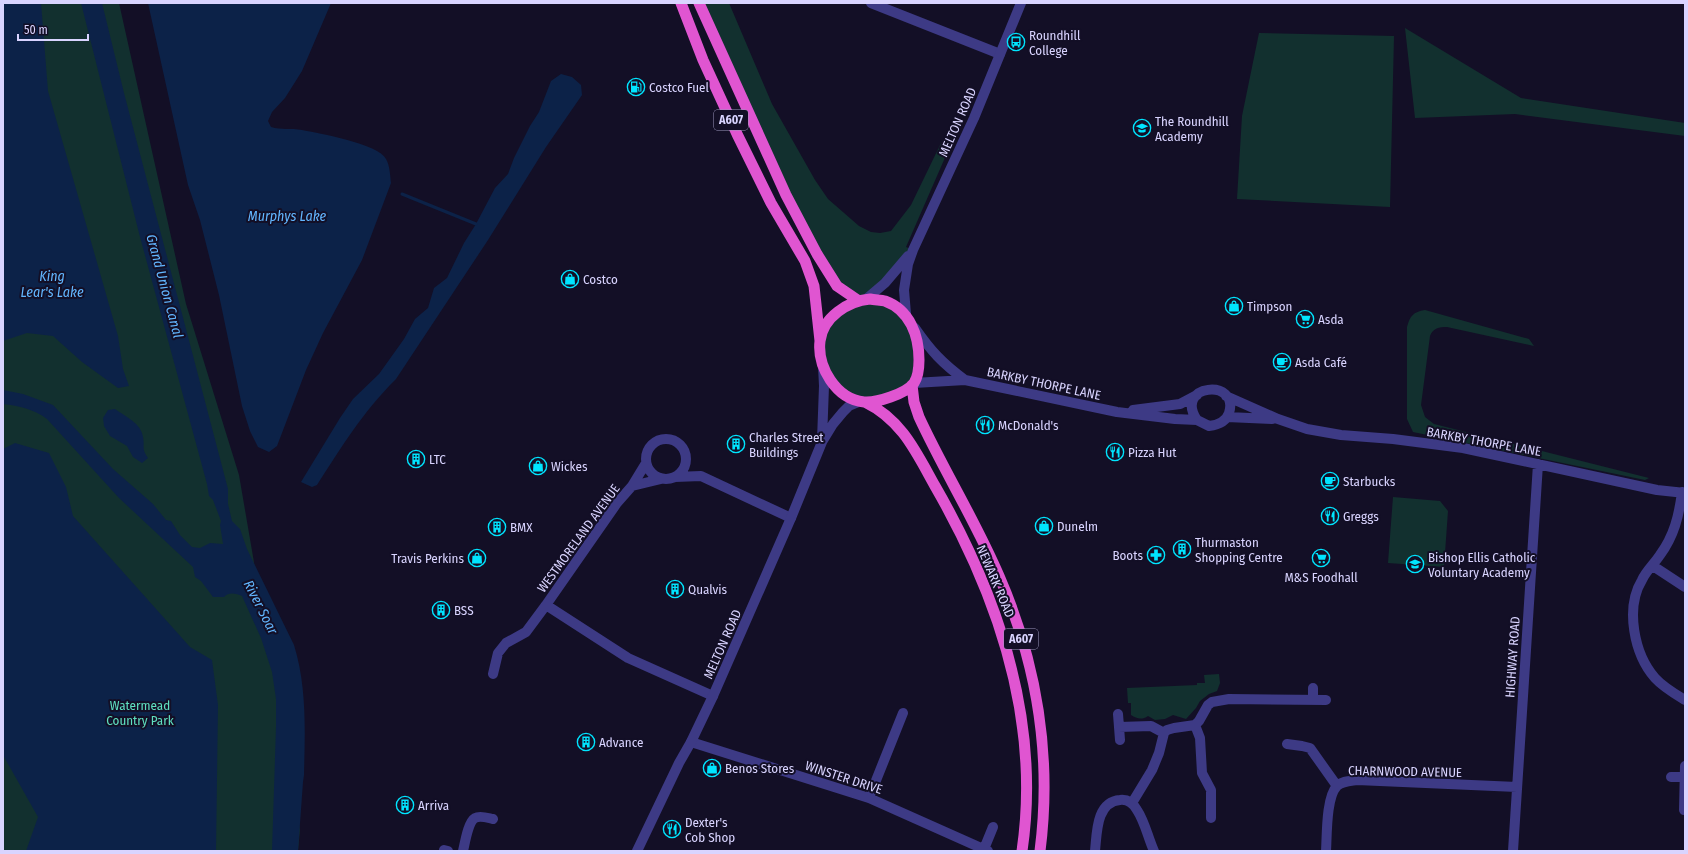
<svg xmlns="http://www.w3.org/2000/svg" width="1688" height="854" font-family="'Fira Sans Condensed',sans-serif">
<rect width="100%" height="100%" fill="#130f26"/>
<path fill="#12302f" d="M3 3H119L186 304 239 475 300 830 298 851H3Z
M699 3H729L772 104 815 180 828 199 859 226 871 232 880 233 891 231 911 205 941 143 954 137 906 247 913 250 866 299 885 301 913 327 914 383 865 402 836 388 820 341 853 297 817 254Z
M1405 28 1521 98 1685 123V136L1515 114 1415 118Z
M1259 33 1394 36 1390 207 1237 199 1242 116Z
M1425 310 1529 339 1534 346 1447 327C1439 327 1433 328 1430 336L1421 405 1425 417 1434 424 1649 478 1645 480 1413 432 1407 419V327C1410 316 1413 312 1425 310Z
M1393 497 1440 501 1448 511 1444 567 1388 563Z
M1219 674 1220 683 1217 691 1209 694 1200 701 1196 708 1186 719 1173 715 1165 719 1155 720 1148 716C1142 720 1137 719 1131 715V703H1128L1127 688 1197 685V683H1205L1204 675Z"/>
<path fill="#0c2248" d="M3 3H41L48 91 118 336 123 369 129 386 118 388 82 362 53 336 27 333 3 341Z
M81 3H102L124 93 228 489V504L232 521 240 529 247 549 294 645C307 687 305 731 304 775L303 782 298 851H272L276 727V699L272 672 261 638 242 596C236 593 228 592 224 597H213L201 581 195 577 193 567 119 498 47 419C34 409 19 406 3 404V390L23 394 53 405 113 469 153 504 166 520 171 521 180 535 192 547 200 548 210 543 223 544 220 525 221 521 213 500 209 496 207 484 140 237Z
M148 3H331L302 71 285 98 272 112 268 121 271 127C281 130 291 128 302 130 318 133 379 144 386 159 390 166 390 175 391 183L362 260 323 333 306 370 277 446 269 452 258 447 250 431 242 406 219 295 200 220 188 185Z
M561 74 572 77 581 85 582 95 546 147 488 240 396 379C362 413 343 445 317 485L312 487 301 482 340 418 353 399 379 374 404 339 415 319 428 308 434 288 447 278 464 243 476 224 495 188 508 174 514 158 530 126 539 112 551 81Z
M115 409C126 417 141 423 143 437 145 447 141 448 148 458L142 463 133 457 127 446 110 436 104 426 103 418 108 410Z
M15 443 49 453 66 487 73 516 190 647 212 660 218 705 216 851H26L38 817 3 755V449Z"/>
<g fill="none" stroke-linecap="round" stroke-linejoin="round">
<path stroke="#0c2248" stroke-width="3" d="M402 194 476 224"/>
<path stroke="#3d3a85" stroke-width="10" d="M871 3 1000 54
M915 328C931 351 942 363 965 380
M914 383 965 380 1117 412 1175 419 1197 420 1209 426C1218 425 1226 422 1229 413 1240 378 1173 384 1197 420
M1226 396 1278 419 1307 429 1341 435 1393 439 1463 448 1657 490 1685 493
M1133 410 1180 404 1197 395
M1227 417 1272 419
M646 459a20 20 0 1 1 40 0a20 20 0 1 1-40 0Z
M646 463 632 486 617 503 546 605 628 658 713 696
M675 477 701 476 791 518
M632 486 661 479
M1682 492C1679 516 1674 536 1660 555 1654 564 1646 571 1642 580 1625 608 1634 654 1655 678 1663 687 1675 694 1685 700
M1653 566 1685 587
M493 674 498 653 506 643 526 632 546 605
M1313 700V688
M1118 714 1120 740
M1195 725 1200 738 1202 773 1211 790V818
M1119 727 1151 726 1164 733
M691 742 869 798 988 851
M1287 744 1302 746 1310 748 1337 786
M1671 777H1684
M869 798 903 713
M1132 803 1152 770 1159 753 1164 733 1167 730 1174 728 1195 725 1199 721 1208 705 1212 702 1229 699 1326 700
M1684 810 1685 766
M984 849 993 827
M444 850 448 851
M463 851C465 843 468 822 475 818 480 815 488 818 493 819
M1095 851C1097 833 1096 802 1120 800 1128 799 1133 803 1137 810 1145 822 1148 838 1154 851
M1326 851C1327 836 1326 797 1337 786 1342 781 1350 781 1357 780L1517 787
M1513 851 1538 464"/>
<path stroke="#3d3a85" stroke-width="10" d="M865 300 885 283 908 256
M906 314 904 290 908 264 913 250 974 118 1021 3
M822 440 824 386 823 366
M637 851 679 763 691 742 713 696 791 518 822 442 833 424 843 412 849 406 861 401"/>
<path stroke="#e055d1" stroke-width="11" d="M681 3 703 60 737 134 771 203 805 261 814 286 820 341
M699 3 786 195 817 254 837 286 859 301
M870 299C875 300 881 300 885 301 910 310 919 336 919 360 919 368 918 377 914 383 906 394 876 403 864 402 836 399 817 367 820 341 823 317 848 301 870 299Z
M912 385 914 402 919 417C944 471 976 522 999 576 1037 663 1052 757 1040 851
M865 402C902 420 916 452 935 486 999 597 1041 722 1022 851"/>
</g>
<defs>
<symbol id="bus-ring" viewBox="-11 -11 22 22"><circle r="9.5" fill="#130f26" stroke="#00e5ff" stroke-width="1.5"/><path d="M-5-6H5V4H4V6H2V4H-2V6H-4V4H-5ZM-3.5-4V0h7V-4ZM-3.5 1.2v1.5H-2V1.2ZM2 1.2v1.5H3.5V1.2Z" fill="#00e5ff"/></symbol>
<symbol id="fuel-ring" viewBox="-11 -11 22 22"><circle r="9.5" fill="#130f26" stroke="#00e5ff" stroke-width="1.5"/><path d="M-5.5-6h7V0h2V4h1.3V-2.5L3-4.5l.8-.8L6-3V5H2.5V1h-1V6h-7ZM-4.2-4.7v3.2H.2V-4.7Z" fill="#00e5ff"/></symbol>
<symbol id="school-ring" viewBox="-11 -11 22 22"><circle r="9.5" fill="#130f26" stroke="#00e5ff" stroke-width="1.5"/><path d="M0-5L7-2L0 1L-7-2ZM-4 1L0 2.5L4 1V4Q0 6-4 4Z" fill="#00e5ff"/></symbol>
<symbol id="shop-ring" viewBox="-11 -11 22 22"><circle r="9.5" fill="#130f26" stroke="#00e5ff" stroke-width="1.5"/><path d="M-5-2.5h2.3a2.7 3.5 0 0 1 5.4 0H5L5.5 6h-11ZM-1.5-2.5h3a1.5 2.3 0 0 0-3 0Z" fill="#00e5ff"/></symbol>
<symbol id="supermarket-ring" viewBox="-11 -11 22 22"><circle r="9.5" fill="#130f26" stroke="#00e5ff" stroke-width="1.5"/><path d="M-6-5.5h2.5l.6 2H6L4.5 2H-2.5L-4.4-4H-6ZM-1.5 3.2a1.3 1.3 0 1 0 .1 0ZM3 3.2a1.3 1.3 0 1 0 .1 0Z" fill="#00e5ff"/></symbol>
<symbol id="cafe-ring" viewBox="-11 -11 22 22"><circle r="9.5" fill="#130f26" stroke="#00e5ff" stroke-width="1.5"/><path d="M-5.5-4.5H6V0H3Q3 3.5 0 3.5H-2.5Q-5.5 3.5-5.5 0ZM3-3.2v2h1.7v-2ZM-6 4.5H4V6H-6Z" fill="#00e5ff"/></symbol>
<symbol id="restaurant-ring" viewBox="-11 -11 22 22"><circle r="9.5" fill="#130f26" stroke="#00e5ff" stroke-width="1.5"/><path d="M-5-6h1v4h1v-4h1v4h1v-4h1v5L-1.5 .5V6h-2V.5L-5-1ZM5-6V6H3V1.5H1.5Q1.5-4 5-6Z" fill="#00e5ff"/></symbol>
<symbol id="building-ring" viewBox="-11 -11 22 22"><circle r="9.5" fill="#130f26" stroke="#00e5ff" stroke-width="1.5"/><path d="M-4-6H4V6H1V3H-1V6H-4ZM-2.5-4.3h1.7v1.8h-1.7ZM.8-4.3h1.7v1.8H.8ZM-2.5-1h1.7V.8h-1.7ZM.8-1h1.7V.8H.8Z" fill="#00e5ff"/></symbol>
<symbol id="pharmacy-ring" viewBox="-11 -11 22 22"><circle r="9.5" fill="#130f26" stroke="#00e5ff" stroke-width="1.5"/><path d="M-2-6h4v4h4v4h-4v4h-4v-4h-4v-4h4Z" fill="#00e5ff"/></symbol>
</defs>
<g fill-rule="evenodd">
<use href="#bus-ring" x="1006" y="32" width="20" height="20"/>
<use href="#fuel-ring" x="626" y="77" width="20" height="20"/>
<use href="#school-ring" x="1132" y="118" width="20" height="20"/>
<use href="#shop-ring" x="560" y="269" width="20" height="20"/>
<use href="#shop-ring" x="1224" y="296" width="20" height="20"/>
<use href="#supermarket-ring" x="1295" y="309" width="20" height="20"/>
<use href="#cafe-ring" x="1272" y="352" width="20" height="20"/>
<use href="#restaurant-ring" x="975" y="415" width="20" height="20"/>
<use href="#building-ring" x="726" y="434" width="20" height="20"/>
<use href="#restaurant-ring" x="1105" y="442" width="20" height="20"/>
<use href="#building-ring" x="406" y="449" width="20" height="20"/>
<use href="#shop-ring" x="528" y="456" width="20" height="20"/>
<use href="#cafe-ring" x="1320" y="471" width="20" height="20"/>
<use href="#restaurant-ring" x="1320" y="506" width="20" height="20"/>
<use href="#shop-ring" x="1034" y="516" width="20" height="20"/>
<use href="#building-ring" x="487" y="517" width="20" height="20"/>
<use href="#building-ring" x="1172" y="539" width="20" height="20"/>
<use href="#pharmacy-ring" x="1146" y="545" width="20" height="20"/>
<use href="#shop-ring" x="467" y="548" width="20" height="20"/>
<use href="#supermarket-ring" x="1311" y="548" width="20" height="20"/>
<use href="#school-ring" x="1405" y="554" width="20" height="20"/>
<use href="#building-ring" x="665" y="579" width="20" height="20"/>
<use href="#building-ring" x="431" y="600" width="20" height="20"/>
<use href="#building-ring" x="576" y="732" width="20" height="20"/>
<use href="#shop-ring" x="702" y="758" width="20" height="20"/>
<use href="#building-ring" x="395" y="795" width="20" height="20"/>
<use href="#restaurant-ring" x="662" y="819" width="20" height="20"/>
</g>
<g text-anchor="middle" stroke-width="4" stroke-linejoin="round" paint-order="stroke">
<g fill="#130f26" stroke="#9e99be" stroke-width="1">
<rect x="714" y="110" width="34" height="20" rx="3"/>
<rect x="1004" y="629" width="34" height="20" rx="3"/>
</g>
<g font-size="12" font-weight="bold" fill="#d9d4ff">
<text x="731" y="124">A607</text>
<text x="1021" y="643">A607</text>
</g>
<g font-size="13" fill="#d9d4ff" stroke="#130f26" text-anchor="start">
<text x="1029" y="40">Roundhill<tspan x="1029" dy="15">College</tspan></text>
<text x="649" y="92">Costco Fuel</text>
<text x="1155" y="126">The Roundhill<tspan x="1155" dy="15">Academy</tspan></text>
<text x="583" y="284">Costco</text>
<text x="1247" y="311">Timpson</text>
<text x="1318" y="324">Asda</text>
<text x="1295" y="367">Asda Café</text>
<text x="998" y="430">McDonald's</text>
<text x="749" y="442">Charles Street<tspan x="749" dy="15">Buildings</tspan></text>
<text x="1128" y="457">Pizza Hut</text>
<text x="429" y="464">LTC</text>
<text x="551" y="471">Wickes</text>
<text x="1343" y="486">Starbucks</text>
<text x="1343" y="521">Greggs</text>
<text x="1057" y="531">Dunelm</text>
<text x="510" y="532">BMX</text>
<text x="1195" y="547">Thurmaston<tspan x="1195" dy="15">Shopping Centre</tspan></text>
<text x="1143" y="560" text-anchor="end">Boots</text>
<text x="1428" y="562">Bishop Ellis Catholic<tspan x="1428" dy="15">Voluntary Academy</tspan></text>
<text x="464" y="563" text-anchor="end">Travis Perkins</text>
<text x="1321" y="582" text-anchor="middle">M&amp;S Foodhall</text>
<text x="688" y="594">Qualvis</text>
<text x="454" y="615">BSS</text>
<text x="599" y="747">Advance</text>
<text x="725" y="773">Benos Stores</text>
<text x="418" y="810">Arriva</text>
<text x="685" y="827">Dexter's<tspan x="685" dy="15">Cob Shop</tspan></text>
</g>
<g font-size="13" fill="#d9d4ff" stroke="#130f26">
<text transform="translate(957 122) rotate(-66)" y="5">MELTON ROAD</text>
<text transform="translate(1044 383) rotate(12)" y="5">BARKBY THORPE LANE</text>
<text transform="translate(1484 441) rotate(10)" y="5">BARKBY THORPE LANE</text>
<text transform="translate(578 538) rotate(-54)" y="5">WESTMORELAND AVENUE</text>
<text transform="translate(996 581) rotate(67)" y="5">NEWARK ROAD</text>
<text transform="translate(722 644) rotate(-66)" y="5">MELTON ROAD</text>
<text transform="translate(1512 657) rotate(-86)" y="5">HIGHWAY ROAD</text>
<text transform="translate(1405 771) rotate(1)" y="5">CHARNWOOD AVENUE</text>
<text transform="translate(844 777) rotate(18)" y="5">WINSTER DRIVE</text>
</g>
<g font-size="13" fill="#5fe0c0" stroke="#130f26">
<text x="140" y="710">Watermead<tspan x="140" dy="15">Country Park</tspan></text>
</g>
<g font-size="14" font-style="italic" fill="#62b6ff" stroke="#130f26">
<text x="287" y="221">Murphys Lake</text>
<text x="52" y="281">King<tspan x="52" dy="16">Lear's Lake</tspan></text>
<text transform="translate(165 286) rotate(75)" y="5">Grand Union Canal</text>
<text transform="translate(261 607) rotate(63)" y="5">River Soar</text>
</g>
</g>
<rect width="1688" height="854" fill="none" stroke="#d9d4ff" stroke-width="8"/>
<path d="M18 34v6h70v-6" fill="none" stroke="#d9d4ff" stroke-width="2"/>
<text x="24" y="34" font-size="12" fill="#d9d4ff" stroke="#130f26" stroke-width="3" paint-order="stroke">50 m</text>
</svg>
